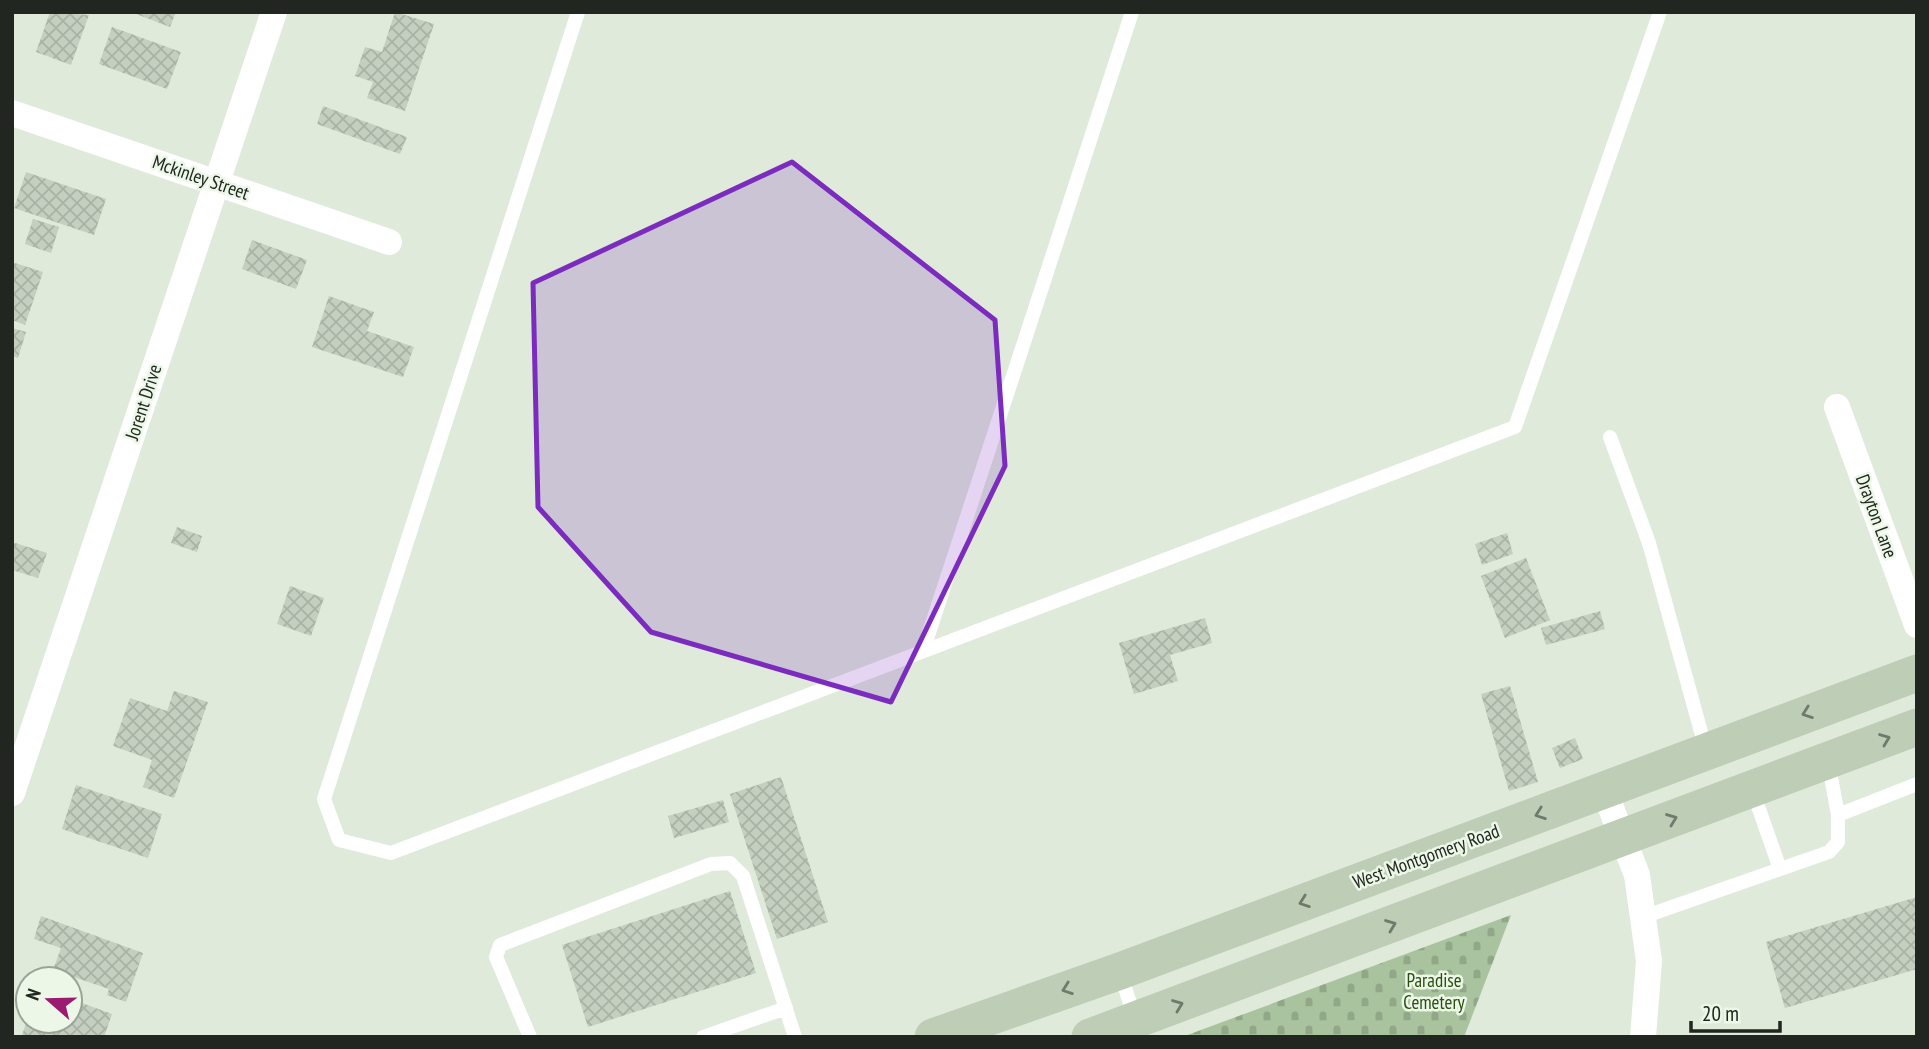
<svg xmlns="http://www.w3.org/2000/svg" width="1929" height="1049" font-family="'PT Sans Narrow',sans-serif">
<defs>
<pattern id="cemetery-stones" width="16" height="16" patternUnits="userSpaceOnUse" patternTransform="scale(1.75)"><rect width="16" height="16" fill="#a9c39e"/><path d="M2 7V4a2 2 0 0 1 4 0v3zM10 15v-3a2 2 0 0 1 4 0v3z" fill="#91a788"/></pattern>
<pattern id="building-cross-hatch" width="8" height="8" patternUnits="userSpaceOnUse" patternTransform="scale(1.75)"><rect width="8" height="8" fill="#c5cfc0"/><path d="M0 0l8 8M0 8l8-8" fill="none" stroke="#a9b2a5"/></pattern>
</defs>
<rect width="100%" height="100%" fill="#dfeada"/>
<path fill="url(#cemetery-stones)" d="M1511 915 1464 1037H1182Z"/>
<path fill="url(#building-cross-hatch)" d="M50 12 89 15 71 65 36 52Z
M131 12H176L170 27Z
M395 12 434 24 405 111 367 98 373 82 355 76 365 47 382 52Z
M112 27 181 52 167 89 99 64Z
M323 106 407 137 400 154 317 124Z
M26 172 106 199 94 235 14 208Z
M33 219 59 227 51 253 25 244Z
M252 240 307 260 296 289 242 269Z
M12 262 43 272 25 325 12 320Z
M329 296 374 312 367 331 414 347 403 377 312 347Z
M12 328 26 332 18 358 12 356Z
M177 527 202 536 197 552 171 543Z
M1507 533 1513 554 1482 565 1475 544Z
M12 542 47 553 38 578 12 570Z
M1526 558 1550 620 1505 638 1481 576Z
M290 586 324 598 311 636 277 624Z
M1600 611 1605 629 1546 645 1541 628Z
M1205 618 1212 643 1170 655 1178 681 1134 694 1119 643Z
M1510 686 1538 782 1509 791 1481 694Z
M174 691 208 702 174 798 143 787 152 760 113 746 130 698 167 711Z
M1575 738 1583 759 1560 768 1552 748Z
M781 777 828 922 777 939 730 794Z
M76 785 162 814 148 858 62 829Z
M723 800 729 822 674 838 668 816Z
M730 891 756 973 588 1027 562 945Z
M1917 897V969L1785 1008 1766 942Z
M41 916 143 953 126 1002 107 995 109 989 53 970 61 948 34 939Z
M82 1003 112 1014 104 1037 22 1035 27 1021 76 1020Z"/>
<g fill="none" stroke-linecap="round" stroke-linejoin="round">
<path stroke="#fff" stroke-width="14" d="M578 12 324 799 339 840 391 853 1515 427 1660 12
M1610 437 1649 543 1706 750
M923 651 1132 12
M1752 789 1780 869
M1838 815 1917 784
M1643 917 1829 852 1838 842V815L1828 761
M1120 972 1135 1019
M530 1037 496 957 500 945 711 864 730 863 743 876 795 1037
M703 1037 786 1008"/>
<path stroke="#fff" stroke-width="26" d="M12 113 389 242
M1837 407 1917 625
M1604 790 1637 875 1649 961 1643 1037
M12 793 274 12"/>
<path stroke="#becdb6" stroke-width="37" d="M933 1037 1120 971 1917 673
M1090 1037 1917 727"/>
</g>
<defs><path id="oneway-chevron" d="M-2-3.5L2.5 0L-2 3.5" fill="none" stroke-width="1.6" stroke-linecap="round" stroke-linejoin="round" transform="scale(1.75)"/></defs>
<g stroke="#707a6c">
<use href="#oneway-chevron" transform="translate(1807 713) rotate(160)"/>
<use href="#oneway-chevron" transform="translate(1885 739) rotate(-21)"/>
<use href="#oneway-chevron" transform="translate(1540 814) rotate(160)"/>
<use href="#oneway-chevron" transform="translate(1672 819) rotate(-21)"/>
<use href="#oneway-chevron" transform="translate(1304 902) rotate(160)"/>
<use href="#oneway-chevron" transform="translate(1391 925) rotate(-21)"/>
<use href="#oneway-chevron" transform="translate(1067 989) rotate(160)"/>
<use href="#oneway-chevron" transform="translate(1178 1005) rotate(-21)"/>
</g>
<path fill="#7b2cbf" fill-opacity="0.2" stroke="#7b2cbf" stroke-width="5" stroke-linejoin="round" d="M792 162 995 320 1005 466 891 702 651 632 538 507 533 283Z"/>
<g text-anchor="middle" stroke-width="5" stroke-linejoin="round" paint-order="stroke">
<g font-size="19" fill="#222621" stroke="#ecf7e8">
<text transform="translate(201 177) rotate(19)" y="7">Mckinley Street</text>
<text transform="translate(143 402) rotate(-72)" y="7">Jorent Drive</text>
<text transform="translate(1877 516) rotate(70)" y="7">Drayton Lane</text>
<text transform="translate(1426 856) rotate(-20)" y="7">West Montgomery Road</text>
</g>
<g font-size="19" fill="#284f0e" stroke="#ecf7e8">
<text x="1434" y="987">Paradise<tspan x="1434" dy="22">Cemetery</tspan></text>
</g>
</g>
<rect width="1929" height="1049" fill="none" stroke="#222621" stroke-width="28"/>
<g transform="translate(49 1000) rotate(290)"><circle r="33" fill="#ecf7e8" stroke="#9ba398" stroke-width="2"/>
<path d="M0-5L12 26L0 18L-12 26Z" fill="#9b1b70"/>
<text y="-10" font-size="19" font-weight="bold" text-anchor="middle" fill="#222621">N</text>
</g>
<path d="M1691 1021v10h89v-10" fill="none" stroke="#222621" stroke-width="3.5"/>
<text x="1702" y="1021" font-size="21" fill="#222621" stroke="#ecf7e8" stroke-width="5" paint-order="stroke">20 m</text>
</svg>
